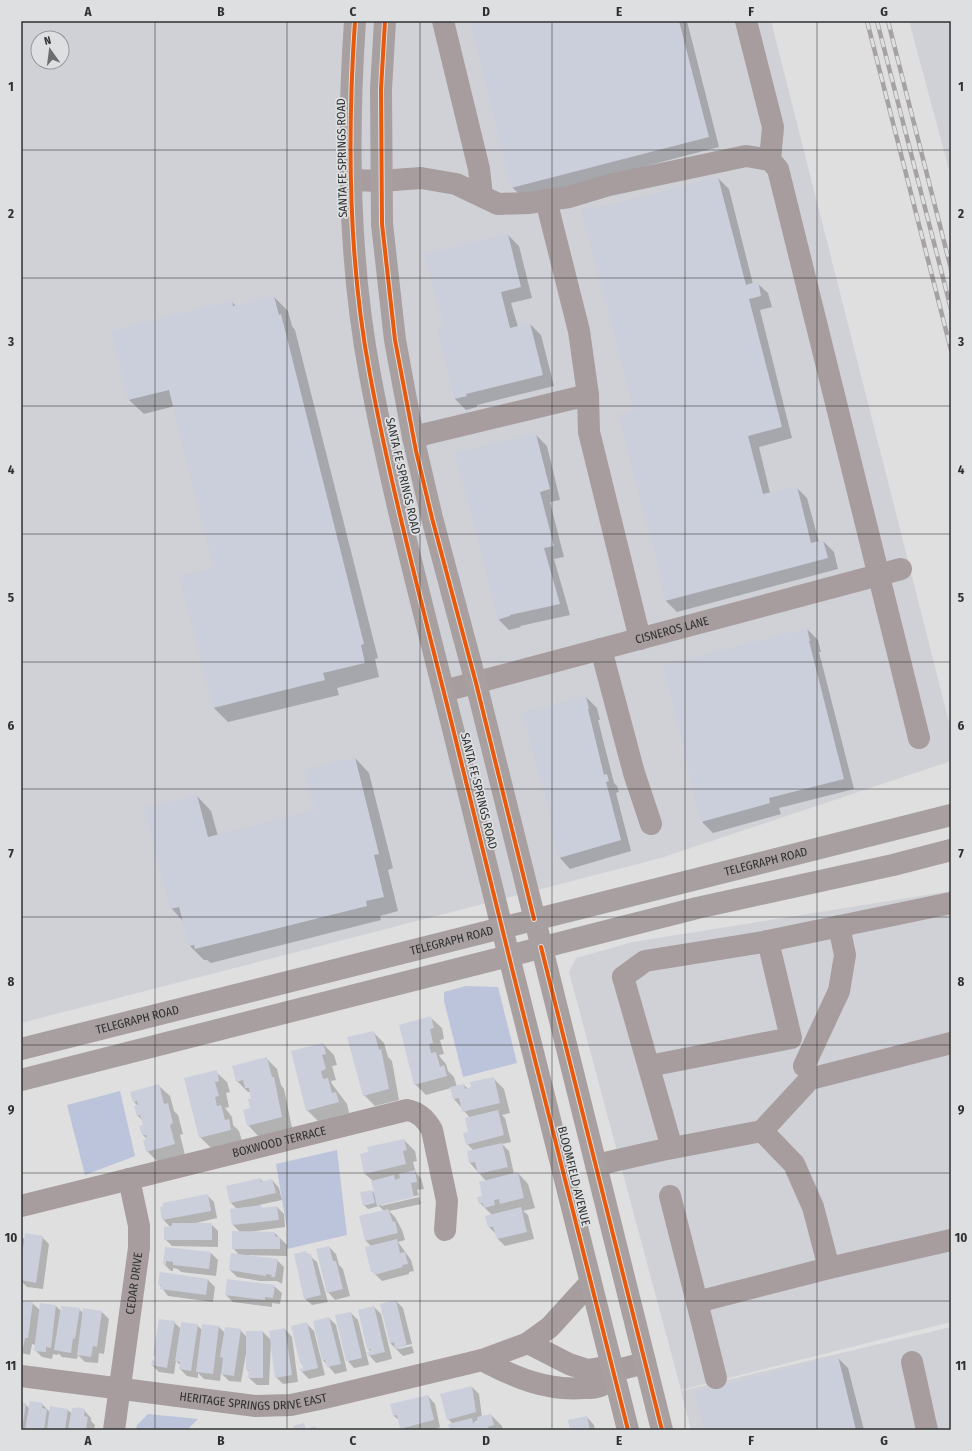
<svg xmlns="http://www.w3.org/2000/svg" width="972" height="1451" font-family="'Fira Sans Condensed',sans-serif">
<rect width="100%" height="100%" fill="#dfdfe0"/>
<path fill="#cfd1d7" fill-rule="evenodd" d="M21 21H771L951 730V761L661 858 21 1023ZM38 38H62V62H38Z
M909 21H951V177L922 69Z
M951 891V1322L681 1390 569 972 576 958 633 942Z
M951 1327V1430H691L681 1391Z"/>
<path fill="#bbc4da" d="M466 986 498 987 517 1063 463 1077 444 1001V992Z
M120 1091 135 1156 85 1175 67 1105Z
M337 1150 347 1235 287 1249V1229L276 1164Z
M148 1414 198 1419 188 1429 182 1430H136L137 1425Z"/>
<path fill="#0003" fill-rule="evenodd" d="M471 21H687L719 147 523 198 512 187Z
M718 178 729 189 753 284 757 283 768 293 772 307 760 310 792 438 759 447 770 493 796 487 807 498 819 542 823 541 834 552 838 569 677 612 666 601 661 582H663L635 412 589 232 582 211 594 208 595 210Z
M508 235 519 246 532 298 511 303 518 327 530 324 541 335 554 386 477 405V407L466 410 455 399 438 328 445 326Z
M274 297 288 311 292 326 295 330 378 658 375 659 379 677 337 688 339 695 228 722 214 708 181 577 215 568 175 406 144 414 129 400 231 301 236 306Z
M536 435 547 446 560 500 550 502 564 557 554 559 570 615 520 626 521 627 509 630 498 619Z
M807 629 818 640 821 652H819L854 789 779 808 781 814 713 833 702 822Z
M586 697 597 708 600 720H598L614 783 617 786 619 792 616 793 631 851 570 869 560 858 536 711Z
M355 758 369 773 393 868 388 870 398 911 380 916 381 920 211 963 207 960H204L190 946 183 921 171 908 197 796 211 811 218 836 316 811Z
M431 1018 442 1028 444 1039 440 1040 444 1054 439 1055 440 1057 446 1064 448 1071 454 1077 457 1087 464 1085 468 1089 493 1078 504 1089 510 1113 502 1115 505 1118 511 1142 502 1144 509 1151 514 1174 518 1173 528 1184 535 1208 523 1211 528 1215 534 1239 505 1246 498 1239 496 1234 489 1227 492 1215 480 1203 484 1196 486 1181 470 1163 468 1152 474 1151 467 1144 470 1132V1118L454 1099 451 1088 426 1095 415 1084Z
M373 1032 384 1043 388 1057 392 1061 399 1100 375 1106 364 1095Z
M323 1044 334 1055 337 1065 332 1066 336 1080 331 1081 332 1084 347 1104 349 1113 318 1121 307 1110Z
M266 1058 277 1069 281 1085 284 1089 292 1128 258 1136 248 1125 253 1099 250 1092H248L237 1081Z
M216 1072 227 1082 230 1092 226 1093 229 1107 225 1108 232 1117 233 1125 239 1131 242 1141 211 1148 200 1137Z
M159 1086 170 1096 174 1111 178 1115 183 1134 180 1135 185 1155 158 1162 147 1151 148 1140 143 1135 144 1126 143 1121 138 1116V1106L134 1102Z
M404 1140 415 1151 417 1161 413 1162 416 1173 421 1178 424 1189 417 1190 419 1195 381 1204V1206L419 1197 421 1204 389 1211 395 1217 402 1230 405 1240 398 1242 411 1260 414 1271 409 1272V1274L382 1281 372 1271 371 1246 366 1241 360 1217 384 1211 379 1206 368 1209 364 1205 372 1191 375 1194 372 1180 365 1174 361 1155Z
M260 1179 264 1183 272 1180 279 1188 282 1200 259 1205 263 1209 277 1207 284 1214 285 1227 248 1232 275 1233 287 1245V1256L249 1255V1257L277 1260 284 1267 282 1284 277 1281H260L237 1277 230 1270 240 1256 233 1248 240 1232 233 1225 237 1209 231 1203 227 1187Z
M207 1195 214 1202 217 1218 192 1224H211L218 1231V1247L172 1246 165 1239 171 1228 163 1219Z
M21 1235 25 1240 42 1237 49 1244 43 1289 27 1287 21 1281Z
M329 1247 336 1254 339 1265 343 1269 350 1296 335 1300 328 1292Z
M166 1248 211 1253 218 1260 216 1276 181 1272 178 1269 173 1268V1271H171L164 1264Z
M305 1252 317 1262 328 1302 312 1305 304 1298Z
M208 1280 215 1287 213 1302 168 1296 159 1284Z
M274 1286 282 1293 280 1304 272 1303V1307L233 1302 226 1295Z
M396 1301 403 1308 412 1344 397 1347 399 1349 412 1346 414 1353 403 1356 390 1343Z
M21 1302 32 1303 40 1310 56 1306 61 1311 79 1309 84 1314 102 1312 109 1319 104 1354 99 1353 98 1363 85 1362 78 1355 77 1359 62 1357 58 1353V1355L53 1354 52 1359 42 1357 35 1350V1345L32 1344 30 1355 21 1353Z
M374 1307 381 1314 392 1359 376 1363 369 1355 372 1352 368 1349Z
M351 1313 358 1320 369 1365 354 1368 347 1360Z
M329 1318 336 1325 347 1371 335 1374 323 1360Z
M174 1322 181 1329 197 1325 202 1330 203 1325 219 1327 225 1333 240 1330 247 1337V1332H263L271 1340 285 1329 292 1337 298 1382 283 1384 276 1377 271 1342 269 1385H257L249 1378 250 1372 247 1370V1348L241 1382 229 1381 221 1373 220 1381 204 1379 198 1373V1378L187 1376 180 1369V1365L176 1361 174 1374 159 1372 152 1365 156 1362 157 1358 154 1355Z
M306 1323 314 1331 325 1375 309 1379 302 1372 305 1368 301 1363Z
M837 1357 848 1368 864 1430H705Z
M472 1387 479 1394 482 1417 491 1415 502 1426 503 1430H451L453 1424 448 1419ZM479 1420V1423L476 1424 474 1422Z
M428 1396 435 1404 440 1427 432 1430H403L400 1421 394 1416 391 1405Z
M21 1404H25L29 1408 42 1404 50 1412 68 1410 72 1414 84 1410 91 1418V1421L95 1425 94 1430H21Z
M587 1417 594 1425 595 1430H571Z"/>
<path fill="#cbcfdb" d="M470 21H679L709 137 511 188Z
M718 177 746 285 758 281 761 296 749 299 782 427 748 436 763 494 797 486 811 543 823 540 828 558 665 601 660 581H662L618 414 634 412 587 230 586 231 581 211 594 207V209Z
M508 234 521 287 501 292 510 328 530 323 543 375 466 394 467 396 454 399 437 327 444 326 424 254Z
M274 296 279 315 281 314 364 644 361 645 365 663 323 673 325 680 213 708 180 576 214 568 169 390 128 400 111 331 232 300 233 306Z
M536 434 550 489 540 492 554 546 544 548 560 604 510 615V616L497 620 494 606H495L455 453Z
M807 628 810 641H809L844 779 769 798 770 803 701 822 663 666Z
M586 696 589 709H588L604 775 607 774 609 781 606 782 621 840 559 858 553 835 555 834 522 712 535 709V710Z
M355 757 379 854 374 855 384 897 366 901 367 906 195 949 194 945 189 946 179 907 170 909 144 808 197 795 208 837 315 810 304 770Z
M431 1016 434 1028 430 1029 433 1043 429 1044 431 1053 436 1052 440 1067 444 1065 447 1076 414 1085 399 1025Z
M374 1031 379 1050 381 1049 389 1089 363 1096 347 1037Z
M323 1043 326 1054 322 1055 326 1069 321 1071 323 1079 328 1078 332 1093 336 1092 339 1102 306 1111 291 1051Z
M267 1057 272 1077H274L282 1117 247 1126 243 1110 250 1108 248 1099H251L249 1088H245L243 1080 236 1082 232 1066Z
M217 1070 219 1081 215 1082 219 1096 215 1097 217 1106 221 1105 225 1120 229 1119 231 1130 199 1138 184 1078Z
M494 1077 500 1103 462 1112 459 1098 453 1099 450 1087 464 1084 465 1089 471 1087 470 1082Z
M159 1084 164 1104 168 1103 173 1123 170 1125 175 1144 146 1152 143 1140 147 1139 146 1135H142L139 1126 143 1125 140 1115 137 1116 134 1106 138 1105 137 1101 133 1102 130 1092Z
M498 1110 504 1135 466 1145 463 1133 468 1132 465 1118Z
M404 1139 407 1150 403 1151 406 1164 364 1174 360 1154 368 1152 367 1147Z
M502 1143 508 1167 478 1174 475 1162 469 1163 467 1151Z
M415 1170 417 1182 411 1183 414 1197 377 1206 371 1181 394 1175 395 1180 400 1178 399 1174Z
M518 1172 524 1198 500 1204 499 1199 494 1200 495 1205 484 1208 483 1203 479 1204 477 1197 482 1196 479 1182Z
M260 1178 261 1182 272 1179 276 1193 230 1203 226 1186Z
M372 1190 375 1203 363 1206 360 1192Z
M208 1194 211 1211 162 1220 160 1207 163 1206 162 1203Z
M261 1205V1208L277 1206 279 1220 232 1225 230 1209Z
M521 1207 527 1232 497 1239 493 1227H488L485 1216Z
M388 1209 393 1222 395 1221 398 1233 365 1241 359 1216Z
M172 1223H212V1240H164V1227L172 1226Z
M232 1231 275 1232V1236L280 1237V1249H232Z
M25 1233 43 1236 36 1283 21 1280V1263Z
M397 1239 400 1253 405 1252 408 1264 402 1265 403 1267 374 1275 373 1272H371L365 1247Z
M329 1246 333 1261H336L343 1289 327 1293 316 1249Z
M165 1247 211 1252 209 1269 173 1265V1262L166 1261V1265L163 1264Z
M306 1251 307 1255 311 1254 321 1295 305 1299H304L294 1254Z
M231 1253 278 1259 275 1277H271L272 1275 266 1274V1276L229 1270Z
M160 1272 208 1279 206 1295 160 1289 161 1285H158Z
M227 1279 275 1285 273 1298 265 1297V1300L225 1295Z
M396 1300 407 1346 395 1349 394 1342 390 1344 380 1304Z
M21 1301 33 1302 28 1338H25L23 1348H21Z
M40 1303 56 1305 51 1348 46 1347V1352L34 1351Z
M61 1306 80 1308 75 1339 73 1338 71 1353 54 1350Z
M374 1306 385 1352 368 1356 367 1352 371 1351V1349H367L358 1310Z
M83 1308 102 1311 97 1347 93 1346 91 1357 77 1355Z
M351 1312 362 1358 349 1361H346L335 1315Z
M329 1317 341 1364 327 1367 325 1360H322L313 1321Z
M159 1319 175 1321 167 1368 151 1365 152 1360 155 1361 156 1356 153 1355Z
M181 1322 198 1324 191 1371 179 1369 180 1362 175 1361Z
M307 1322 318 1368 301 1372 300 1369 303 1368 302 1363H300L291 1326Z
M202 1324 219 1326 213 1374 196 1372Z
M225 1327 241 1329 234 1376 221 1374 223 1358 220 1357Z
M285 1328 292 1375 275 1378 269 1331Z
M246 1331H263V1378H248L249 1370H246Z
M838 1356 856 1430H704L695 1392Z
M472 1386 476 1412 447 1420 440 1394Z
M428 1395 434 1420 400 1429 397 1415 393 1416 390 1404Z
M30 1401 43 1403 42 1408 47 1409 44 1430H25Z
M21 1403H26L22 1430H21Z
M50 1406 68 1409 65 1430H47Z
M76 1407 85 1409 84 1416 88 1417 86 1430H68L72 1408H76Z
M491 1414 494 1425 488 1427 489 1430H450L448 1424 472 1418 473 1423 478 1422 477 1417Z
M587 1416 590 1430H570L568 1420Z
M304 1423 306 1429 315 1426 316 1430H294L293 1426Z"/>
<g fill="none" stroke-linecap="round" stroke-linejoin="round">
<g stroke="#a79d9e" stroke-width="22">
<path d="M443 21 479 169 482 196"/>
<path d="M746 21 773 127 770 160"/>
<path d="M351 180 381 181 421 178 456 184 498 204 528 203 569 197 609 185 746 156 770 160 778 169 919 738"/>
<path d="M546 200 579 331 588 395 589 432 640 639"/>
<path d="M413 437 588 395"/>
<path d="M601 649 634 773 651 824"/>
<path id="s1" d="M444 691 901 569"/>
<path d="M649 1066 791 1038 768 941"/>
<path d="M804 1066 839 991 845 955 839 926"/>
<path d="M762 1131 794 1164 813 1207 829 1268 951 1240"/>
<path d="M672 1148 623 977 645 961 763 942 951 903"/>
<path d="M596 1165 662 1150 762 1131 810 1079 951 1043"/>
<path d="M670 1196 697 1302 829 1268"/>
<path id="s2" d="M21 1206 407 1110C419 1112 426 1119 432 1130L447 1201 445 1230"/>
<path d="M697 1302 716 1378"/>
<path d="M528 1343 569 1364 587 1370 600 1368 613 1371 645 1363"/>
<path d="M482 1360C514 1377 546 1391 583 1388 590 1388 599 1388 604 1384 608 1382 611 1375 613 1371"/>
<path d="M912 1362 927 1430"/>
<path id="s3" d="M21 1376 256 1406 291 1405 324 1398 482 1360 528 1343 550 1327 590 1283"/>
<path id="s4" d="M114 1430 139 1248V1226L129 1179"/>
</g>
<g stroke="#a89fa0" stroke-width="22">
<path d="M355 21C347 138 348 259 370 375 393 498 426 619 456 741 512 971 570 1201 628 1430"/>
<path d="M385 21 381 89 382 224 395 340 413 437 432 518 476 683 662 1430"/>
<path id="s5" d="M21 1049 951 815"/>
<path d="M21 1080 697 908 893 865 951 850"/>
</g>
<defs>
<path id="rail" d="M867 21 951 350
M877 21 951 309
M888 21 951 269"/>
</defs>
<use href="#rail" stroke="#a6a2a3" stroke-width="4.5"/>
<use href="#rail" stroke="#dedfe1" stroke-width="3" stroke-dasharray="9" stroke-linecap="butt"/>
<defs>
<path id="cycleway" d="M355 21C347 138 348 259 370 375 393 498 426 619 456 741 512 971 570 1201 628 1430
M385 21 381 89 382 224 395 340 416 451 432 518 476 683 534 919
M541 947 662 1430"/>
</defs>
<use href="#cycleway" stroke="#dedfe1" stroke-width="6"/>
<use href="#cycleway" stroke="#e8590c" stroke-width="4"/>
</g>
<path fill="none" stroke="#2f3031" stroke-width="1" stroke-opacity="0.55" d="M155 21V1430M287 21V1430M420 21V1430M552 21V1430M685 21V1430M817 21V1430M21 150H951M21 278H951M21 406H951M21 534H951M21 662H951M21 789H951M21 917H951M21 1045H951M21 1173H951M21 1301H951"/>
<g text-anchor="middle" stroke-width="3.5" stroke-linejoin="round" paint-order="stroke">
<g font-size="12" fill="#2f3031" stroke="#dedfe1">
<text transform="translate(342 158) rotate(-91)" y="4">SANTA FE SPRINGS ROAD</text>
<text transform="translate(403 476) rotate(77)" y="4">SANTA FE SPRINGS ROAD</text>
<text dy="4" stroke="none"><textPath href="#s1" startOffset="236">CISNEROS LANE</textPath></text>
<text transform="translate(479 791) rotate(76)" y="4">SANTA FE SPRINGS ROAD</text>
<text dy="4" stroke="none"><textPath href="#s5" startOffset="768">TELEGRAPH ROAD</textPath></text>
<text dy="4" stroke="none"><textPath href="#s5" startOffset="444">TELEGRAPH ROAD</textPath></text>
<text dy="4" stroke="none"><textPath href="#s5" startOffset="120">TELEGRAPH ROAD</textPath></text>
<text dy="4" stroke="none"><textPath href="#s2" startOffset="266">BOXWOOD TERRACE</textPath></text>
<text transform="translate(574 1176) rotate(76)" y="4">BLOOMFIELD AVENUE</text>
<text dy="4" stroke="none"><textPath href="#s4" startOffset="148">CEDAR DRIVE</textPath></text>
<text dy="4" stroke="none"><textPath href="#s3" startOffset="234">HERITAGE SPRINGS DRIVE EAST</textPath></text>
</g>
</g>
<rect width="972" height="1451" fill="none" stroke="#dedfe1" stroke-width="44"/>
<g transform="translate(50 50) rotate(346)"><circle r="19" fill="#dedfe1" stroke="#98999b"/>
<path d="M0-3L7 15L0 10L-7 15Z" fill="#6d6d6e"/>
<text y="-6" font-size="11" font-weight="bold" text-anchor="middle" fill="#2f3031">N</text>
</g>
<rect x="22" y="22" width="928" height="1407" fill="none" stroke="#2f3031" stroke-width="1.5"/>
<g font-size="13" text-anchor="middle" font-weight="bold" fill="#2f3031">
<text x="88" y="16">A</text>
<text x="221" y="16">B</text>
<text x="353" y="16">C</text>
<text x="486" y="16">D</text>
<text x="619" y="16">E</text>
<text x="751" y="16">F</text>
<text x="884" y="16">G</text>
<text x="11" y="91">1</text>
<text x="961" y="91">1</text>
<text x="11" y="218">2</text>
<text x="961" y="218">2</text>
<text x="11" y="346">3</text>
<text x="961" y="346">3</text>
<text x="11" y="474">4</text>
<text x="961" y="474">4</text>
<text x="11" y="602">5</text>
<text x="961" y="602">5</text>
<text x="11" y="730">6</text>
<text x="961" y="730">6</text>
<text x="11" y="858">7</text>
<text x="961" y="858">7</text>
<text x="11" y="986">8</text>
<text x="961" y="986">8</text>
<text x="11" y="1114">9</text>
<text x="961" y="1114">9</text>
<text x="11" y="1242">10</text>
<text x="961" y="1242">10</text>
<text x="11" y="1370">11</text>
<text x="961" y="1370">11</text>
<text x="88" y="1445">A</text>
<text x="221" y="1445">B</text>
<text x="353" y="1445">C</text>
<text x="486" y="1445">D</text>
<text x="619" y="1445">E</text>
<text x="751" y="1445">F</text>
<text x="884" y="1445">G</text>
</g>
</svg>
